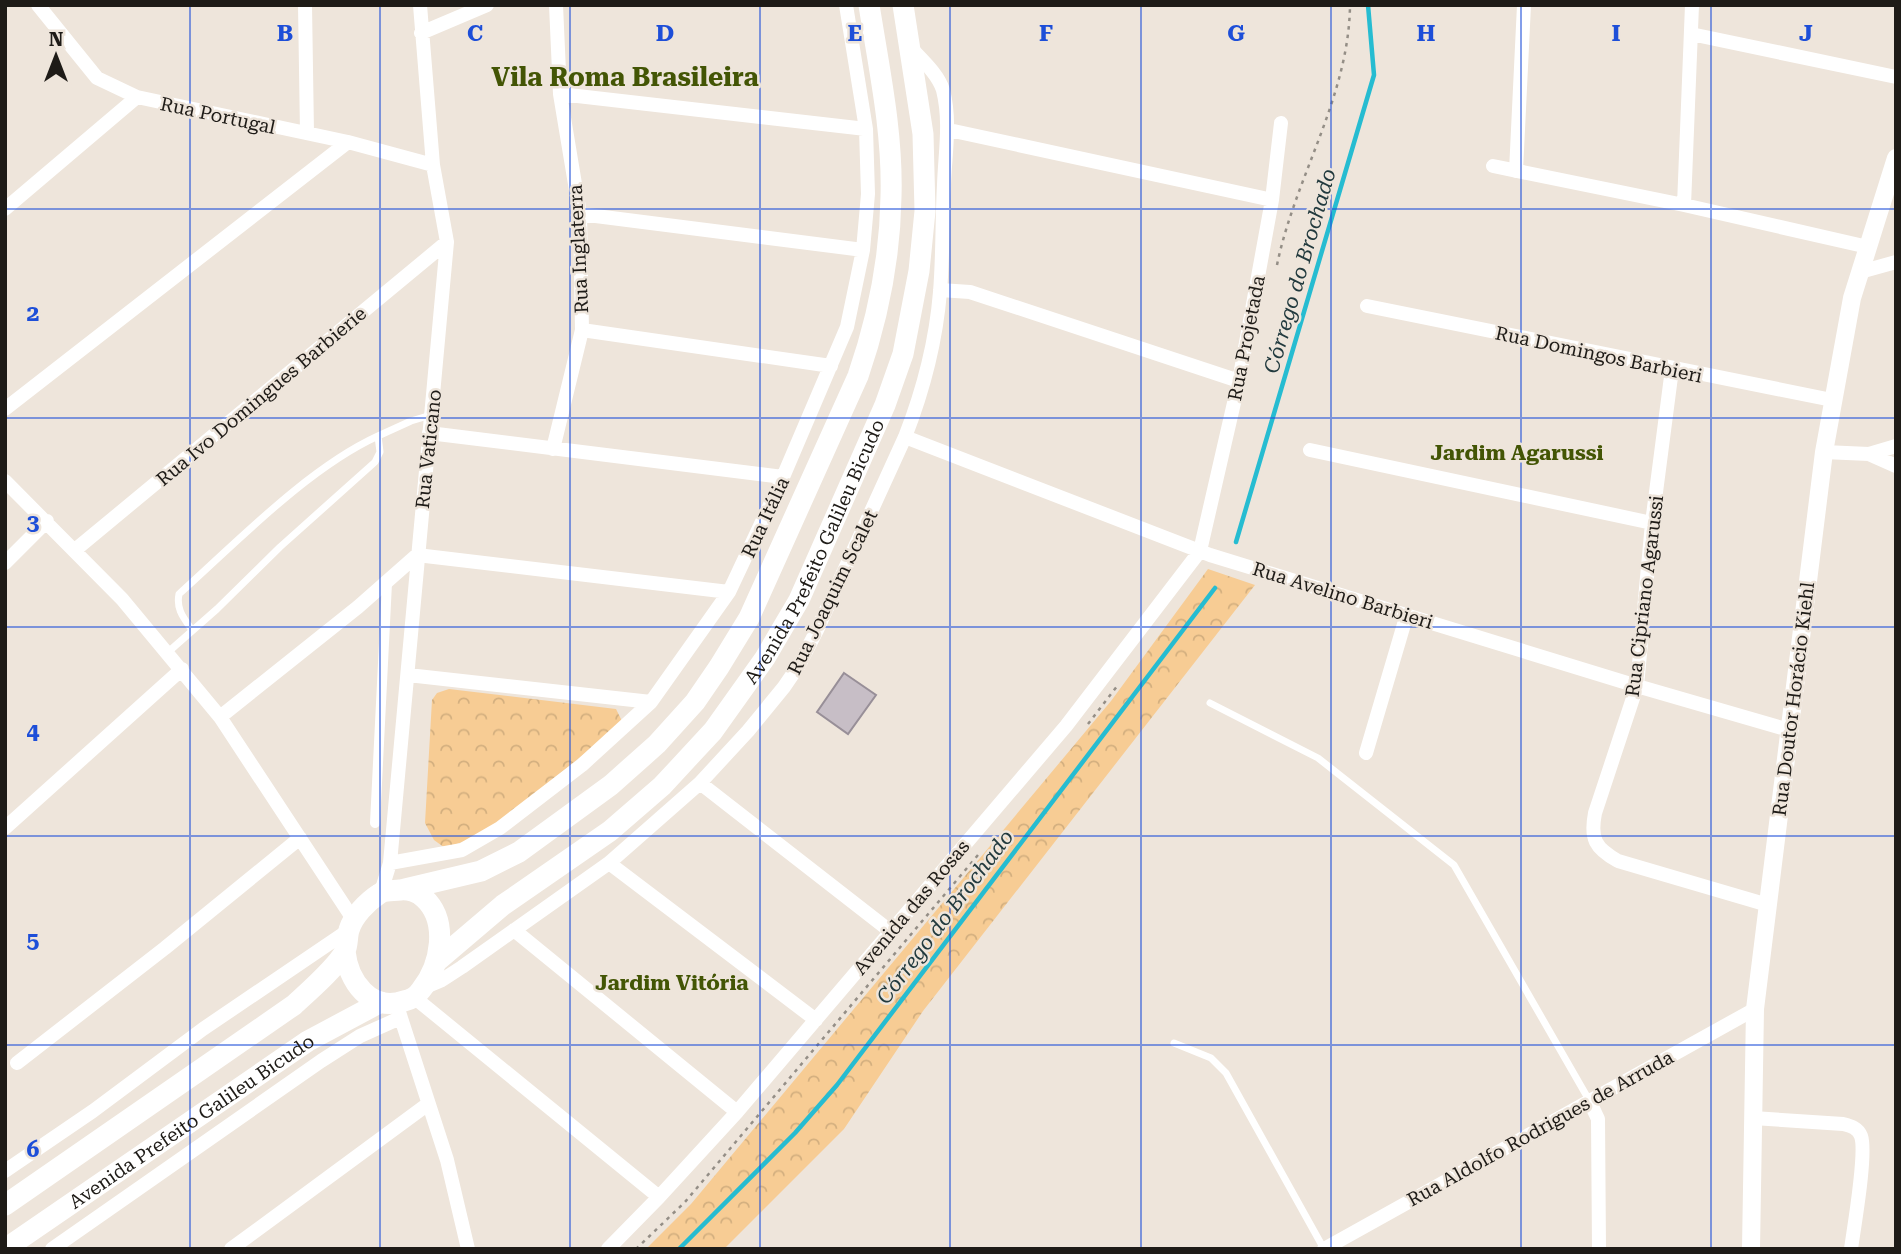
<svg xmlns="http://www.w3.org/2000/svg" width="1901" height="1254" font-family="'Roboto Serif',serif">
<defs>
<pattern id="forest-crowns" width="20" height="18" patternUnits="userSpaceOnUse" patternTransform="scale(1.75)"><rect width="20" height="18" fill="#f7cc94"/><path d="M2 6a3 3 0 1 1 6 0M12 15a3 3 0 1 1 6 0" fill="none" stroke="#d3af7f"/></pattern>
</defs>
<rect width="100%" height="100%" fill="#eee5db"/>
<path fill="url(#forest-crowns)" d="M1208 569 1255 585 923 1011 844 1129 724 1249H646L691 1204 1111 701Z
M449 689 616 709 622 721C606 738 586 752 568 767 531 796 492 835 445 848L434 840 425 823 432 700 437 693Z"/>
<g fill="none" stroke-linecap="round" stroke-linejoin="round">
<path stroke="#26bcd1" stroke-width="4.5" d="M1236 542 1374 75 1368 5
M679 1249 795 1133 837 1085 1215 588"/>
</g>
<path fill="#c7bec6" stroke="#988f98" stroke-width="2" d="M844 673 876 695 848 734 817 712Z"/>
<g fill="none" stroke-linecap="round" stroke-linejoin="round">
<path stroke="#948e86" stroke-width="2.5" stroke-dasharray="3.5 5" stroke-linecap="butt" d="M1277 265C1295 177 1349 97 1350 5
M1088 724 1118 685
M636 1249 685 1202 978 855"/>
<path stroke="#fff" stroke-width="7" d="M192 630C183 617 176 609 179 594 237 542 308 468 378 436
M167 653 217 609 280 547 375 462 380 452 378 436 411 421 431 415
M1210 703 1318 758 1454 865 1589 1100
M1174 1043 1211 1058 1226 1073 1324 1249"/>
<path stroke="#fff" stroke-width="10" d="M375 823 387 583"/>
<path stroke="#fff" stroke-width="14" d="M38 5 97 78 137 97 348 142 433 165
M305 5 307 133
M421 33 487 5
M1691 34 1896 77
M560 94 866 129
M949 130 1272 200
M1493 166 1684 205 1868 247
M1516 171 1524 5
M1684 205 1692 5
M5 209 137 97
M580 214 863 250
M1860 272 1896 262
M940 290 970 292 1239 381
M1367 306 1832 400
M582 330 831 366
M1672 369 1652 523 1637 686 1595 813C1590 839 1595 848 1618 861L1768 905
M5 409 348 142
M429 433 783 477
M905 437 1210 555 1637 686 1789 730
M553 449 582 330 580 214 560 94 556 5
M1310 450 1652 523
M1824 452 1869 454 1896 466
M1869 454 1896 446
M5 481 122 599 220 717 353 919
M75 550 447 242
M5 563 47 521
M408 675 651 702
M220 717 358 607 417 555 729 592
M1366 753 1407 614
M700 783 890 931
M5 828 182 669
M390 863 462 850 500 828 582 765 651 702 729 592 783 477 847 327 863 250 868 194 866 129 846 5
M609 863 816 1020
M381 892 390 863 447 242 433 165 420 5
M514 930 737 1112
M423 988 442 980 462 967 609 863 700 783 748 731 784 687 799 665 817 630 905 437C923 391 936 341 940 292 943 257 942 221 944 185 945 153 951 122 943 90 938 74 922 60 911 48
M415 998 659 1197
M399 1012 447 1160 468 1249
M17 1063 165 948 300 838
M1589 1100 1598 1119 1599 1249
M1753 1118 1843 1124C1851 1126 1858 1128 1861 1136 1867 1153 1854 1227 1851 1249
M5 1171 93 1111 203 1029 349 930
M52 1249 321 1061 360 1036 400 1018
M231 1249 428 1104
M608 1249 659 1197 737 1112 1066 726 1200 551 1239 381 1272 200 1281 123
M1324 1249 1755 1009"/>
<path stroke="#fff" stroke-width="18" d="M1751 1249 1755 1009 1824 452 1852 298 1896 158"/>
<g stroke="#fff" stroke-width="21">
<path d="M405 889 481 871 519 852 611 785 657 744 695 702 719 667 749 618 858 376C878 318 890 259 891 197 893 133 879 68 869 5"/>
<path id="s1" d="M436 962 503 905 610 831 662 786 713 731 765 658 799 600 885 405 903 354 919 271 925 211 923 134 903 5"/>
<path d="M5 1205 294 1005C308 992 337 967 345 951 348 945 347 936 349 930 353 916 367 902 379 894 384 890 393 891 400 890 408 889 418 892 424 898 449 921 441 965 421 990 416 997 412 999 404 1001 370 1013 348 980 345 951"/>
<path id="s2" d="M5 1249 308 1041 381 1002"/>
</g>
</g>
<path fill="none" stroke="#1d4ed8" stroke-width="2" stroke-opacity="0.55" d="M190 5V1249M380 5V1249M570 5V1249M760 5V1249M950 5V1249M1141 5V1249M1331 5V1249M1521 5V1249M1711 5V1249M5 209H1896M5 418H1896M5 627H1896M5 836H1896M5 1045H1896"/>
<g text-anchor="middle" stroke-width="5" stroke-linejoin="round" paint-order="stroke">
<g font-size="19" fill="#1e1b17" stroke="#eee5db">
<text transform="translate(218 115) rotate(12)" y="7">Rua Portugal</text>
<text transform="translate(578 249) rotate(-93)" y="7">Rua Inglaterra</text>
<text transform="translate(1246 338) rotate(-79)" y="7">Rua Projetada</text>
<text transform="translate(1599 354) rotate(12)" y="7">Rua Domingos Barbieri</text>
<text transform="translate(261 396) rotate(-40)" y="7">Rua Ivo Domingues Barbierie</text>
<text transform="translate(428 449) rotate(-84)" y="7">Rua Vaticano</text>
<text transform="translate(765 517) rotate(-65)" y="7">Rua Itália</text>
<text dy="7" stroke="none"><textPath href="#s1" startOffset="569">Avenida Prefeito Galileu Bicudo</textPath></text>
<text transform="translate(832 592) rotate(-64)" y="7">Rua Joaquim Scalet</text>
<text transform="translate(1343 595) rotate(17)" y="7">Rua Avelino Barbieri</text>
<text transform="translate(1644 596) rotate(-83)" y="7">Rua Cipriano Agarussi</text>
<text transform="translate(1793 699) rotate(-83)" y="7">Rua Doutor Horácio Kiehl</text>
<text transform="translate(911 907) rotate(-50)" y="7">Avenida das Rosas</text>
<text dy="7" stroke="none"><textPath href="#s2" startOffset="226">Avenida Prefeito Galileu Bicudo</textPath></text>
<text transform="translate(1540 1128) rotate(-29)" y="7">Rua Aldolfo Rodrigues de Arruda</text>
</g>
<g font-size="21" font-style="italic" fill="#223a3e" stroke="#eee5db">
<text transform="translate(1300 271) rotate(-74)" y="7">Córrego do Brochado</text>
<text transform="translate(945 917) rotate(-53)" y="7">Córrego do Brochado</text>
</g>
<g font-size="21" font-weight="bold" fill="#435505" stroke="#eee5db">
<text x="1517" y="460">Jardim Agarussi</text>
<text x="672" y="990">Jardim Vitória</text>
</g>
<g font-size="26" font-weight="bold" fill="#435505" stroke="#eee5db">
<text x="625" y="86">Vila Roma Brasileira</text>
</g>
</g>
<g font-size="23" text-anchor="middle" font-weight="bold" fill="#1d4ed8" stroke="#eee5db" stroke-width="5" stroke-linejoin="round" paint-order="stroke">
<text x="285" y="41">B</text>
<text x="475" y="41">C</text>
<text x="665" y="41">D</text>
<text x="855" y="41">E</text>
<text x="1046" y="41">F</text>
<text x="1236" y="41">G</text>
<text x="1426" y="41">H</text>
<text x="1616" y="41">I</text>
<text x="1806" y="41">J</text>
<text x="33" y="321">2</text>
<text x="33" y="530">3</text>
<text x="33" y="739">4</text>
<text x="33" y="948">5</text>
<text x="33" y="1157">6</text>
</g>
<rect width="1901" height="1254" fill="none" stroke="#1e1b17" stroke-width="14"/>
<g transform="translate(56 56)" stroke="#eee5db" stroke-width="5" paint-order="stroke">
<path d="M0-5L12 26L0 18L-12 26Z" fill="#1e1b17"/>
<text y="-10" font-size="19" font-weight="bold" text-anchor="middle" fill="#1e1b17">N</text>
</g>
</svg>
